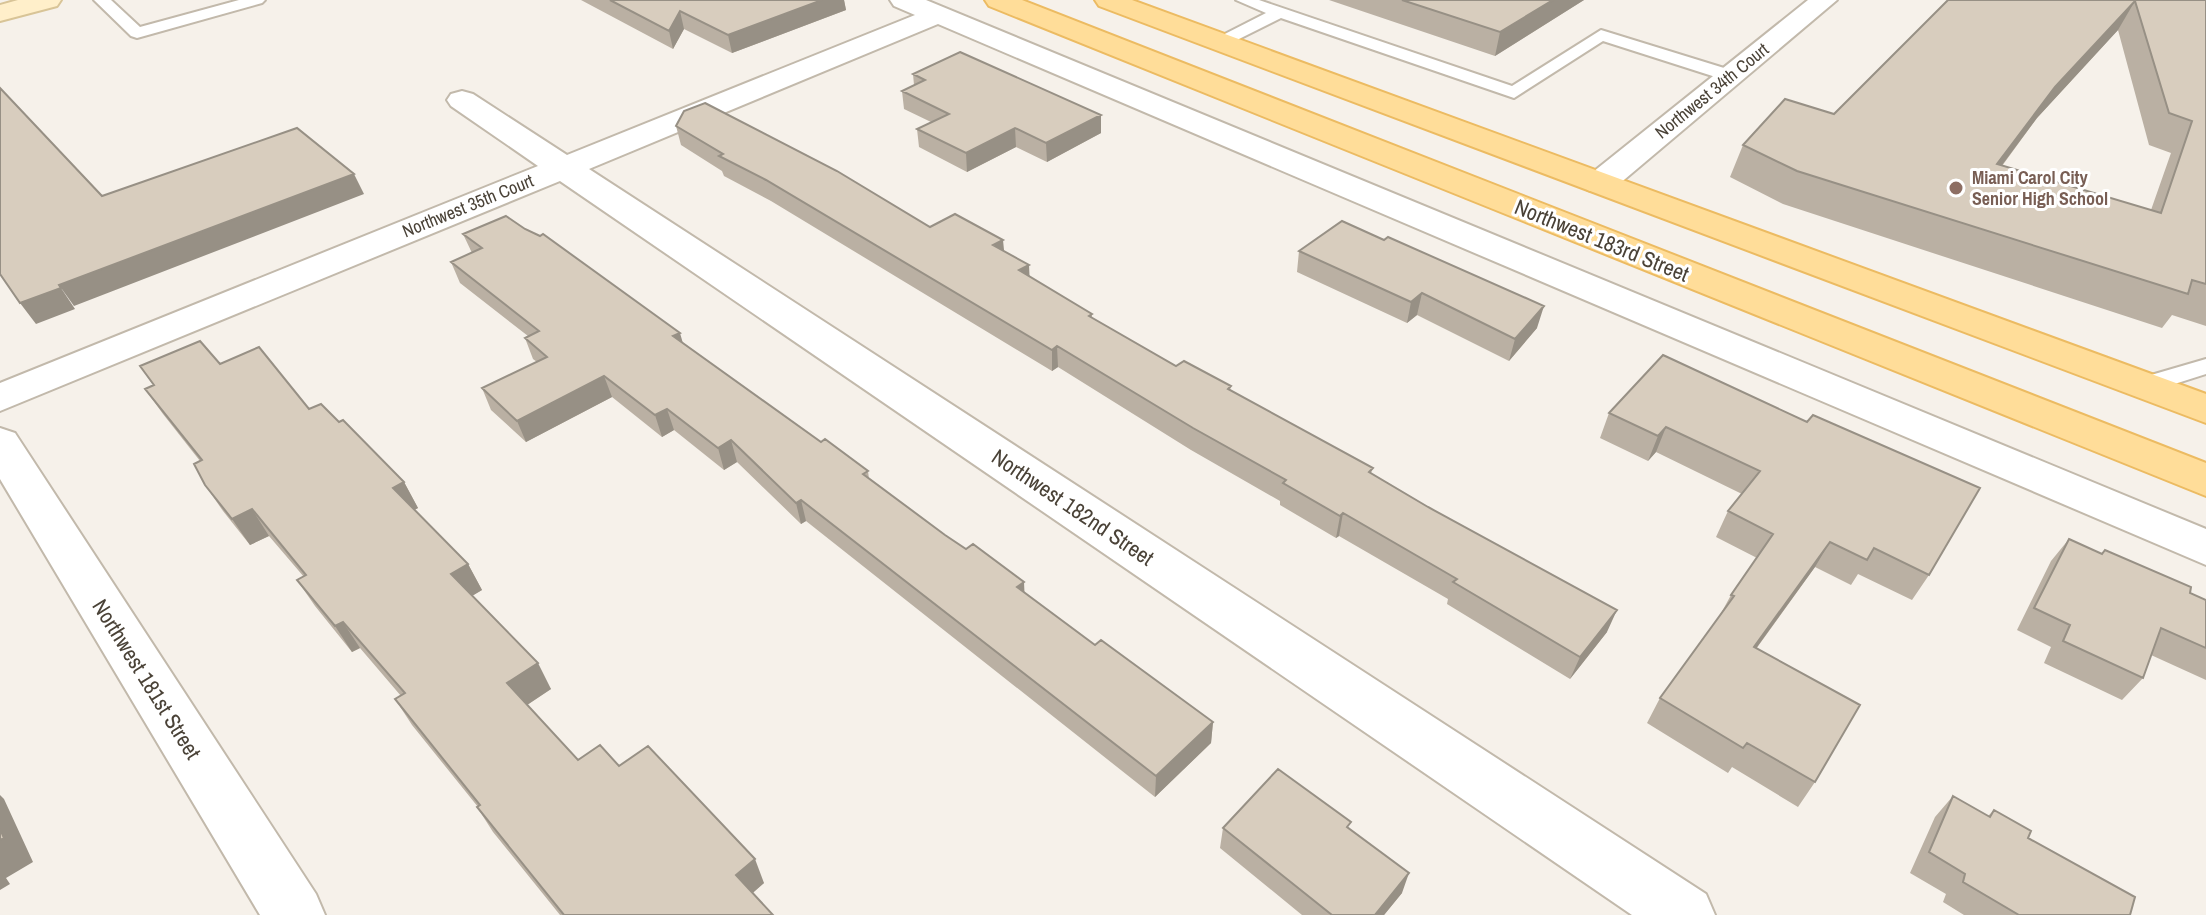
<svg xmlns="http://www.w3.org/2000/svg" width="2206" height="915" font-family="'Archivo Narrow',sans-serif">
<rect width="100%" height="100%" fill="#f6f1ea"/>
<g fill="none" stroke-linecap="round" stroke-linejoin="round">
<defs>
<path id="service" d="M94 0H111L140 27 239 0H265L262 3 137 38 131 36Z
M1236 0H1259L1512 86 1601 30 1737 72 1740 76 1737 80H1725L1603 41 1514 98 1281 18 1227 45H1215L1213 42 1215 39 1266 13Z
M2206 359V374L2143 394 2134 392 2131 386 2134 380Z"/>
<path id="minor" d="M890 0H926L2206 529V565L938 24 589 169 1706 894 1715 915H1632L560 181 0 411V383L538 166 451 106 447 100 451 94 462 91 473 94 567 155 915 15 894 6Z
M1808 0H1837L1612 190 1600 193 1588 190 1583 183 1588 176Z
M0 428 15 433 316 894 325 915H260L0 479Z"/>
<path id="secondary" d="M18 0H61L57 6 0 21V5Z"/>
<path id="primary" d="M985 0H1022L2206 463V496L989 6Z
M1095 0H1132L2206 394V423L1099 6Z"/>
</defs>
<use href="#service" stroke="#c2b9ab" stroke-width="4"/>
<use href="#minor" stroke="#c2b9ab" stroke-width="4"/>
<use href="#secondary" stroke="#d8c497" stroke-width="4"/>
<use href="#primary" stroke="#ecbb62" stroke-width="4"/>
<use href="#service" fill="#fff" fill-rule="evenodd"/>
<use href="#minor" fill="#fff" fill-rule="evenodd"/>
<use href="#secondary" fill="#ffefca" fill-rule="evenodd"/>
<use href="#primary" fill="#fd9" fill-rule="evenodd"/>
</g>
<path fill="#bab0a3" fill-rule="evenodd" d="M581 0H844L846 10 732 53 684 29 673 49Z
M1329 0H1584L1495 56Z
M1948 0H2206V326L2172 315 2162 328 1783 204 1730 177 1743 145 1834 114ZM2118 30 2149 145 2171 153 2151 210 2002 166 2037 118Z
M913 74 1101 115V133L1047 162 1016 147 967 172 919 147 917 129 931 122 904 109 902 91 914 85Z
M676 126 930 227 1004 251 1029 265V277L1092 314V318L1176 366 1231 386 1230 390 1373 468 1371 473 1607 632 1570 679 1447 604 1448 599 1339 536 1336 538 1280 505V501L1191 450 1058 367 1052 371 771 201 724 176 722 171 681 145Z
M463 234 683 343 821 442 868 471 869 479 1095 645 1213 722 1211 743 1155 797 806 521 801 524 737 462 724 470 674 430 662 437 612 397 526 442 491 410 482 388 537 362 533 359 525 338 528 336 460 283 451 262 472 253Z
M1299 251 1537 328 1509 361 1417 315 1407 323 1297 272Z
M1663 355 1929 575 1912 600 1858 574 1851 585 1815 567 1756 649 1815 782 1798 807 1732 767 1728 773 1647 723 1660 698 1719 617 1731 595 1757 558 1716 537 1728 511 1742 494 1656 452 1648 461 1600 438 1609 413Z
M220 364 309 409 339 422 404 482 418 508 414 510 468 564 482 590 472 596 551 689 527 705 578 760 619 766 764 883 752 893 773 915H560L493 832 477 807H478L412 725 395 699 401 696 360 648 352 652 315 606 297 580 304 577 269 536 250 545 223 511 205 485 200 461 163 414 145 389 153 385 140 366Z
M2069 539 2102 554 2105 550 2190 593 2206 600V680L2151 655 2143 678 2122 700 2044 663 2051 647 2017 630 2051 561Z
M1953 796 1988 816 1994 810 2028 838 2130 915H1964L1943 902 1946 894 1910 873 1935 817Z
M1223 828 1349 829 1402 893 1384 915H1302L1220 848Z"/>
<path fill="#979085" d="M822 0H844L846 10 732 53 728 35Z
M1553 0H1584L1495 56 1500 32Z
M2135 1 2118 30 2037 118 1979 196 1997 164 2055 87Z
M680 11 684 29 673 49 669 31Z
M1101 115V133L1047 162 1046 143Z
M1015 128 1016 147 967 172 966 153Z
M354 174 364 194 74 306 59 285Z
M1003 240 1005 260 993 245Z
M1029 265 1030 286 1019 270Z
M61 288 75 309 36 324 20 303Z
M1422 293 1417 315 1407 323 1411 302Z
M1544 306 1537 328 1509 361 1515 339Z
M680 333 686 354 673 336Z
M1057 346 1058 367 1052 371V350Z
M604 376 612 397 526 442 517 421Z
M667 409 674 430 662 437 655 415Z
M1666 427 1656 452 1648 461 1658 436Z
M731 440 737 462 724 470 718 448Z
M404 482 418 508 407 514 393 488Z
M801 500 806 521 801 524 796 503Z
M252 509 269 536 250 545 232 519Z
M1343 513 1339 536 1336 538 1340 516Z
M1830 542 1815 567 1739 672 1754 647Z
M468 564 482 590 465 600 451 574Z
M1024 582 1025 604 1017 587Z
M1617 610 1607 632 1570 679 1580 657Z
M343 622 360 648 352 652 335 626Z
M538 663 551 689 521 709 507 683Z
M1213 722 1211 743 1155 797 1156 776Z
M0 795 4 799 33 862 6 878 10 884 0 890Z
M755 859 764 883 746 899 736 875Z
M1409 873 1402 893 1384 915H1375Z"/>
<path fill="#d8cdbe" stroke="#979085" stroke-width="2" fill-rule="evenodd" d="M610 0H822L728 35 680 11 669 31Z
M1402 0H1553L1500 32Z
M1948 0H2206V284L2192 280 2188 294 1797 171 1743 145 1785 99 1834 114ZM2135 1 2169 113 2192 121 2161 213 1997 164 2055 87Z
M960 52 1101 115 1046 143 1015 128 966 153 917 129 949 114 902 91 925 80 913 74Z
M0 88 102 196 297 128 354 174 59 285 61 288 20 303 0 274Z
M705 103 837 171 930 227 955 214 1003 240 993 245 1029 265 1019 270 1092 314 1089 316 1176 366 1184 361 1231 386 1228 389 1373 468 1369 472 1428 507 1617 610 1580 657 1453 582 1457 579 1343 513 1340 516 1283 483 1286 480 1193 428 1057 346 1052 350 766 180 719 156 723 154 676 126 684 111Z
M506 216 525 229 540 236 543 234 680 333 673 336 821 442 825 439 868 471 863 474 945 535 966 549 973 544 1024 582 1017 587 1095 645 1101 640 1213 722 1156 776 801 500 796 503 731 440 718 448 667 409 655 415 604 376 517 421 482 388 547 357 525 338 539 331 451 262 482 248 463 234Z
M1342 221 1384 240 1388 237 1544 306 1515 339 1422 293 1411 302 1299 251Z
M200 341 220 364 259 347 309 409 321 404 339 422 343 420 404 482 393 488 468 564 451 574 538 663 507 683 578 760 600 745 619 766 648 746 755 859 736 875 773 915H564L477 807 480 805 395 699 405 693 343 622 335 626 297 580 306 575 252 509 232 519 205 485 194 464 202 460 145 389 154 385 140 366Z
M1663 355 1807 422 1813 415 1980 488 1929 575 1874 548 1867 560 1830 542 1754 647 1860 705 1815 782 1747 743 1743 748 1660 698 1734 596 1731 595 1773 534 1728 511 1760 471 1666 427 1658 436 1609 413Z
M2069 539 2102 554 2105 550 2191 587 2190 593 2206 600V648L2161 628 2143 678 2063 641 2070 625 2034 608Z
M1278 769 1351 822 1347 827 1409 873 1375 915H1332L1223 828Z
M1953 796 1990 817 1994 810 2031 831 2028 838 2135 897 2130 915H2019L1963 882 1965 874 1929 852Z
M0 829 4 838 0 840Z"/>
<circle fill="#8d6e63" stroke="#fff" stroke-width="3" cx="1956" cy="188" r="8"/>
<g text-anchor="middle" stroke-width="6" stroke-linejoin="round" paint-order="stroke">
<g font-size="18" fill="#4a4237" stroke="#fff">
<text transform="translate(1712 91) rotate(-39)" y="6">Northwest 34th Court</text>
<text transform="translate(468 206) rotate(-22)" y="6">Northwest 35th Court</text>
</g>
<g font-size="18" font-weight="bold" fill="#785e54" stroke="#fff" text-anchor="start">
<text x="1972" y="184">Miami Carol City<tspan x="1972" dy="21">Senior High School</tspan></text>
</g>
<g font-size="22" fill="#4a4237" stroke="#fff">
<text transform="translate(1602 240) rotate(22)" y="8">Northwest 183rd Street</text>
<text transform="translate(1073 507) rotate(34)" y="8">Northwest 182nd Street</text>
<text transform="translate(147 679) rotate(58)" y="8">Northwest 181st Street</text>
</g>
</g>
</svg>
